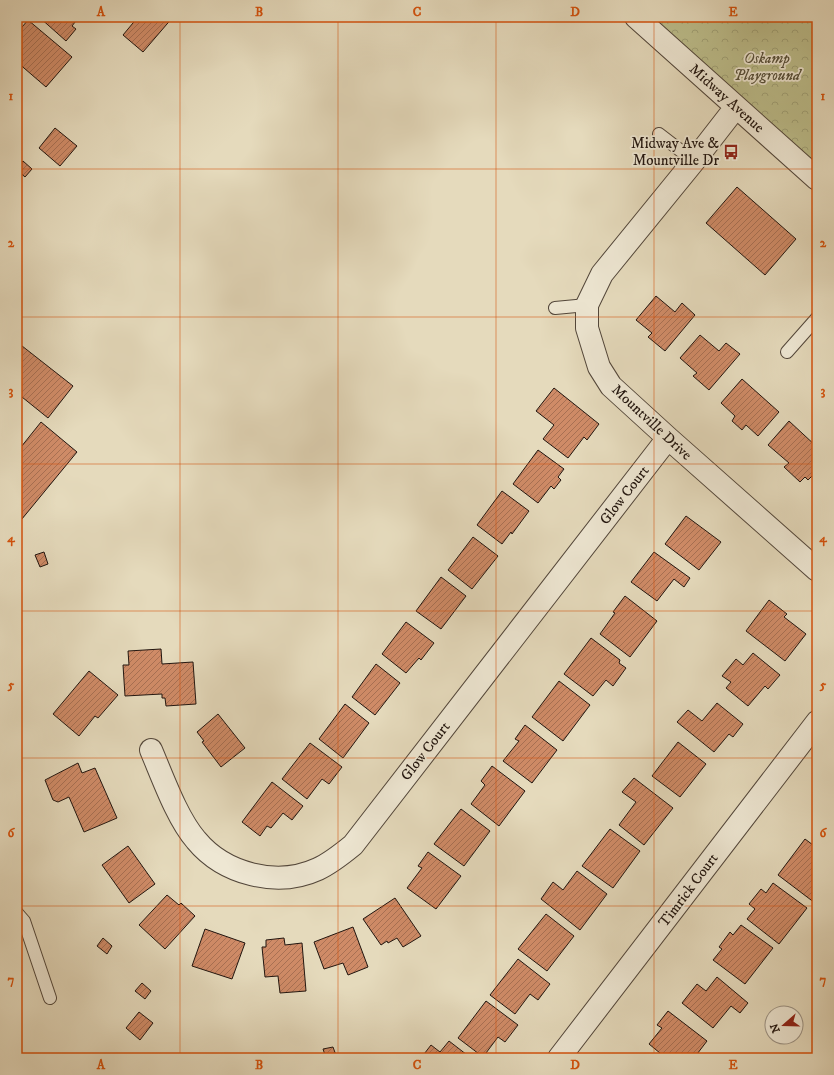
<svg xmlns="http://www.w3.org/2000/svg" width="834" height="1075" font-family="'IM FELL DW Pica',serif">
<defs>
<pattern id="park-crowns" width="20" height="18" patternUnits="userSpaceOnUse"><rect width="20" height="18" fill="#bcbd8b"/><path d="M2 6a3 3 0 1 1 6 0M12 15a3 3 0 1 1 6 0" fill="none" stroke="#a1a277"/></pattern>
<pattern id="building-hatch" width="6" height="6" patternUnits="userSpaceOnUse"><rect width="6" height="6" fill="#cf8b67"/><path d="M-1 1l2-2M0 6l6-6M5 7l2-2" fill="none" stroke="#a87053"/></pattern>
</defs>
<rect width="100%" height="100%" fill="#e5dabc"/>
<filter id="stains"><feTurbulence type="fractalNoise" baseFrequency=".005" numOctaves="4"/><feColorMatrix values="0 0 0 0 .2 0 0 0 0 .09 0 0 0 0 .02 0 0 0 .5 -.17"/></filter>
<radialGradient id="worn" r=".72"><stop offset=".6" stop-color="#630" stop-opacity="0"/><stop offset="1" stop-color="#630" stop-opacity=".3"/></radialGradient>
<path fill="url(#park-crowns)" stroke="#6e694d" d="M636 17H817V179Z"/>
<path fill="url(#building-hatch)" stroke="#21150f" d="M39 17H79L72 26 76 29 66 41Z
M138 17H173L143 52 123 35Z
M28 20 72 57 46 87 17 62V33Z
M55 128 77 146 60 166 39 148Z
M23 161 32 169 25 177 17 170V168Z
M737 187 796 239 765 275 706 223Z
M656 296 675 312 682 303 695 315 665 351 648 337 652 333 636 320Z
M700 335 719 351 726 343 740 354 709 390 693 376 697 373 680 358Z
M17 342 73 386 48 418 17 393Z
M742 379 779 412 758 436 746 425 742 430 732 421 735 416 721 403Z
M554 388 599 424 587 440 584 437 568 458 543 439 554 425 536 411Z
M789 421 817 447V471L808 480 805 477 800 482 784 467 789 463 768 445Z
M41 422 77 452 17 525V452Z
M538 450 564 469 558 477 561 480 554 489 551 486 538 503 513 484Z
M502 491 529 511 512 534 511 532 502 544 477 525Z
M686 516 721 542 699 570 665 544Z
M473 537 498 556 472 589 448 570Z
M44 552 48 564 40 567 35 555Z
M654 552 690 578 684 587 674 579 657 601 631 582Z
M441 577 466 596 441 629 416 611Z
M625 596 657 621 630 657 600 634 615 613 613 612Z
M769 600 787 614 784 617 806 634 785 661 746 631Z
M406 622 434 643 421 660 419 658 406 673 382 654Z
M591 638 620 660 619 663 626 668 613 686 606 680 593 696 564 674Z
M161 649 162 664 193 662 196 704 166 706 165 698H162V694L125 696 123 665H129L128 651Z
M753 653 780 675 768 689 765 686 748 706 726 688 731 682 722 676 736 659 743 665Z
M376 664 400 683 375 715 352 697Z
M89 671 118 695 98 718 95 716 79 736 53 714Z
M559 681 590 705 563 741 532 717Z
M717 703 743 724 733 737 729 734 714 752 677 722 688 710 702 721Z
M345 704 369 723 343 758 319 739Z
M218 714 245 748 221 767 202 742 204 741 197 732Z
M525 725 557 750 532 783 503 761 519 741 515 739Z
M678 742 706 764 680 797 652 776Z
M310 743 342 767 329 784 322 779 307 799 282 779Z
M78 763 82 773 95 768 117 818 84 832 69 797 58 802 53 800 45 780Z
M492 766 525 791 499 826 471 804 485 785 481 781Z
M634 778 673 808 644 845 619 825 636 802 622 792Z
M272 782 303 806 292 820 283 813 271 828 267 826 260 836 242 822Z
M461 809 490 831 464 866 434 844Z
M610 829 640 851 613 888 582 866Z
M805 839 817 848V900L815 903 778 875Z
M128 846 155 884 129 903 102 865Z
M428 852 461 876 436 909 407 888 422 868 418 866Z
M577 871 607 894 580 930 541 899 553 882 563 890Z
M773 883 807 908 779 944 747 919 755 909 749 904 761 889 766 893Z
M167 895 179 905 181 903 195 916 165 949 139 925Z
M395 898 421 936 403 947 397 938 388 943 387 941 381 945 363 919Z
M546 914 574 936 547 971 518 949Z
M741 925 773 948 745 984 713 960 722 949 719 947 730 932 733 935Z
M353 927 368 967 348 975 343 963 324 969 314 942Z
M205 929 245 943 232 979 192 966Z
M103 938 112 946 107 954 97 946Z
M284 938 285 945 302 943 306 991 280 993 278 976 265 977 262 947H266V940Z
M518 959 550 984 538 1000 530 994 515 1014 490 995Z
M717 977 748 1003 740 1013 731 1006 713 1028 682 1003 697 984 706 991Z
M142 983 151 991 145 999 135 991Z
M486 1001 518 1025 505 1042 498 1037 483 1057 458 1038Z
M668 1011 707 1041 694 1058H685L683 1056 681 1058H666L649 1044 662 1028 657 1025Z
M139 1012 153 1023 140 1040 126 1028Z
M449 1041 471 1058H421L431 1045 440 1052Z
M333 1047 337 1058H326L323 1049Z"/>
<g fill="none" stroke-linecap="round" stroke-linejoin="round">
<defs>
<path id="lane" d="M659 134 694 161
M555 308 587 305
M787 352 817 318
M17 913 24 921 50 998"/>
<path id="street" d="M636 17 817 179
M736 107 694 161 602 274 587 305V328L599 367 611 386 668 438 817 570
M151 750C163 778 177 818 196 840 224 874 277 888 318 869 331 863 342 854 353 845L668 438
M559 1058 817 722"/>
</defs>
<use href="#lane" stroke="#52463a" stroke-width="14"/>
<use href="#street" stroke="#52463a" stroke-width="24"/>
<use href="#lane" stroke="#eee7d3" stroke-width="12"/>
<use href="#street" stroke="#eee7d3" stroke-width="22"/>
</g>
<path fill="none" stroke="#d4520c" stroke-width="1" stroke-opacity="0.55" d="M180 17V1058M338 17V1058M496 17V1058M654 17V1058M17 169H817M17 317H817M17 464H817M17 611H817M17 758H817M17 906H817"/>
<defs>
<symbol id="bus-bare" viewBox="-9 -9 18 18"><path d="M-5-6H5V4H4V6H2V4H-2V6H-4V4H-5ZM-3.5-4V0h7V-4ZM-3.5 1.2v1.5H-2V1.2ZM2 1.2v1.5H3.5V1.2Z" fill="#8f2418" stroke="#eee7d3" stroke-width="2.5" paint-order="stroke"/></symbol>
</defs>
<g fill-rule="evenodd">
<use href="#bus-bare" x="720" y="141" width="22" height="22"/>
</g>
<g text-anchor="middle" stroke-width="3.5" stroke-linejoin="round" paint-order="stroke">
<g font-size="15" font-style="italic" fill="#57503a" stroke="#eee7d3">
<text x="767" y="63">Oskamp<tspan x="767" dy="17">Playground</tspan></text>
</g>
<g font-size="15" fill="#21150f" stroke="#eee7d3">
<text transform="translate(727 98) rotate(42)" y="5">Midway Avenue</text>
<text transform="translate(652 422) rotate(43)" y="5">Mountville Drive</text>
<text transform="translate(624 495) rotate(-52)" y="5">Glow Court</text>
<text transform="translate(425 751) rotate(-52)" y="5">Glow Court</text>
<text transform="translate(688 890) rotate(-53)" y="5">Timrick Court</text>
</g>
<g font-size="15" fill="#21150f" stroke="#eee7d3" text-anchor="end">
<text x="719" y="148">Midway Ave &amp;<tspan x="719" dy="17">Mountville Dr</tspan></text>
</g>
</g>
<rect width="834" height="1075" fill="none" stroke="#e5dabc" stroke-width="44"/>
<g transform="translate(784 1025) rotate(250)"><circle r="19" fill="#eee7d3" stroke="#9c9385"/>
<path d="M0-3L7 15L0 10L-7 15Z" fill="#8f2418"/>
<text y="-6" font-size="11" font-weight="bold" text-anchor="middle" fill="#21150f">N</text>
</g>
<rect x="22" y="22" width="790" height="1031" fill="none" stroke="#d4520c" stroke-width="1.5"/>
<g font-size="13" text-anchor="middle" font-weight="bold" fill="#d4520c">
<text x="101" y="16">A</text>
<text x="259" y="16">B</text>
<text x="417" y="16">C</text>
<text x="575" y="16">D</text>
<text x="733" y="16">E</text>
<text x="11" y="100">1</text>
<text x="823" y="100">1</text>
<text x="11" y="247">2</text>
<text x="823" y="247">2</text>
<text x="11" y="395">3</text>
<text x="823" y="395">3</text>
<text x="11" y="542">4</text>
<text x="823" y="542">4</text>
<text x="11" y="689">5</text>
<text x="823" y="689">5</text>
<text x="11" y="837">6</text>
<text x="823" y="837">6</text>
<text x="11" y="984">7</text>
<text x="823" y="984">7</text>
<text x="101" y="1069">A</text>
<text x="259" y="1069">B</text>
<text x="417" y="1069">C</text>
<text x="575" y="1069">D</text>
<text x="733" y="1069">E</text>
</g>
<rect width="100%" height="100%" filter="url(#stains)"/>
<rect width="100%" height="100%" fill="url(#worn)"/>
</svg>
